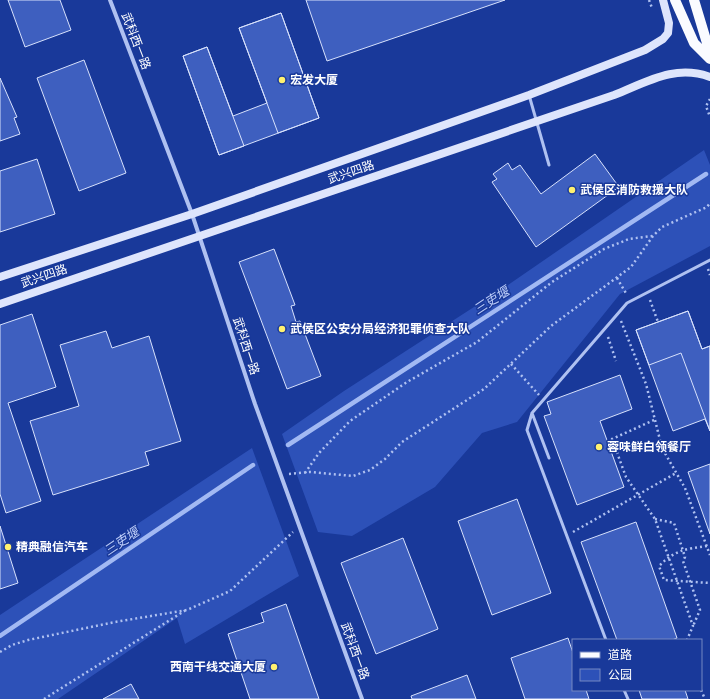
<svg xmlns="http://www.w3.org/2000/svg" width="710" height="699" font-family="'DejaVu Sans','Noto Sans SC',sans-serif">
<rect width="100%" height="100%" fill="#19399a"/>
<path fill="#2d51b8" d="M704 150 710 165V246L620 294 517 422 482 433 435 487 352 536 318 532 282 434 344 391 508 285Z
M252 448 299 576 185 644 177 618 58 699H0V615Z"/>
<g fill="none" stroke-linecap="round" stroke-linejoin="round">
<path stroke="#a2b9f3" stroke-width="4.5" d="M288 445 706 174
M0 636 253 465"/>
</g>
<path fill="#3e5fbf" stroke="#d7e1fc" d="M8 0H60L71 30 25 47Z
M306 0H505L327 61Z
M281 13 319 118 278 133 239 28Z
M281 13 319 118 219 155 183 56 207 47 233 116 267 103 239 28Z
M207 47 244 146 219 155 183 56Z
M84 60 126 173 79 191 37 78Z
M0 78 17 117 14 118 20 134 0 141Z
M595 154 619 187 536 247 492 182 497 179 493 174 508 163 512 170 520 165 541 194Z
M37 159 55 214 0 232V171Z
M274 249 295 305 291 306 296 322 300 321 321 376 287 389 239 262Z
M688 311 702 349 710 346V431L681 353 649 365 636 330Z
M688 311 702 349 710 346V431L705 419 673 431 636 330Z
M32 314 56 387 8 403 41 501 6 513 0 494V325Z
M106 331 112 348 149 336 181 441 145 452 149 465 53 495 30 421 79 406 60 345Z
M620 375 632 409 600 421 624 487 577 505 544 416 551 414 547 402Z
M710 464V534L688 472Z
M517 499 551 593 492 615 458 521Z
M636 522 677 638 672 640H617L581 542Z
M0 526 18 583 0 589Z
M403 538 438 629 376 654 341 563Z
M286 604 319 699H250L228 634 264 622 261 613Z
M568 638 573 653V690H586L589 699H525L511 658Z
M467 675 476 699H412L411 696Z
M131 684 139 699H103Z
M639 690H685L688 699H642Z"/>
<g fill="none" stroke-linecap="round" stroke-linejoin="round">
<path stroke="#afc1f1" stroke-width="2.5" stroke-dasharray="2 3" stroke-linecap="butt" d="M649 0 652 8
M710 99 706 106 710 117
M708 269 710 275
M617 278 627 295
M650 300 658 322
M621 321 646 384 662 448 685 488 710 555
M608 337 616 361
M511 364 539 395
M654 420 612 439 626 477 655 519 693 626 687 640
M305 473 319 453 350 421 407 382 477 342 552 282 604 249 629 239 652 236
M289 474 310 472 353 476 370 470 385 459 402 442 484 389 551 326 631 267 653 236 662 227 707 207 710 203
M655 519 674 523 685 557 683 561 700 610 693 626
M573 532 676 473
M707 546C685 549 675 550 659 566L664 580 710 583
M0 652 12 645 28 640 115 622 187 610 230 591 293 532
M701 690 705 699
M44 699 186 610"/>
<path stroke="#afc1f1" stroke-width="3" d="M529 95 549 165
M532 413 549 458
M606 640 527 430 532 413 627 303 710 260
M624 690 628 699"/>
<path stroke="#afc1f1" stroke-width="4" d="M110 0 192 214 255 404 362 699"/>
<path stroke="#dee5fc" stroke-width="8" d="M0 277 192 214 529 95 645 50 663 39 668 33 669 23 663 0
M0 304 614 95C647 82 675 64 710 77"/>
<path stroke="#fafbff" stroke-width="10" d="M675 0 694 43 710 59
M694 0 710 53"/>
</g>
<g fill="#fff170" stroke="#19399a" stroke-width="1.5">
<circle cx="282" cy="80" r="4"/>
<circle cx="572" cy="190" r="4"/>
<circle cx="282" cy="329" r="4"/>
<circle cx="599" cy="447" r="4"/>
<circle cx="8" cy="547" r="4"/>
<circle cx="274" cy="667" r="4"/>
</g>
<g text-anchor="middle" stroke-width="3" stroke-linejoin="round" paint-order="stroke">
<g font-size="12" fill="#fff" stroke="#19399a">
<text transform="translate(136 41) rotate(69)" y="4">武科西一路</text>
<text transform="translate(351 172) rotate(-19)" y="4">武兴四路</text>
<text transform="translate(44 276) rotate(-19)" y="4">武兴四路</text>
<text transform="translate(246 346) rotate(72)" y="4">武科西一路</text>
<text transform="translate(355 651) rotate(70)" y="4">武科西一路</text>
</g>
<g font-size="12" font-weight="bold" fill="#fff" stroke="#19399a" text-anchor="start">
<text x="290" y="84">宏发大厦</text>
<text x="580" y="194">武侯区消防救援大队</text>
<text x="290" y="333">武侯区公安分局经济犯罪侦查大队</text>
<text x="607" y="451">蓉味鲜白领餐厅</text>
<text x="16" y="551">精典融信汽车</text>
<text x="266" y="671" text-anchor="end">西南干线交通大厦</text>
</g>
<g font-size="13" font-style="italic" fill="#bcccf8" stroke="#19399a">
<text transform="translate(491 300) rotate(-33)" y="5">三吏堰</text>
<text transform="translate(121 541) rotate(-34)" y="5">三吏堰</text>
</g>
</g>
<rect x="572" y="639" width="130" height="52" fill="#19399a" stroke="#7588c2"/>
<rect x="580" y="652" width="20" height="6" fill="#fafbff" stroke="#7588c2"/>
<text x="608" y="659" font-size="12" fill="#ffffff">道路</text>
<rect x="580" y="669" width="20" height="12" fill="#2d51b8" stroke="#7588c2"/>
<text x="608" y="679" font-size="12" fill="#ffffff">公园</text>
</svg>
